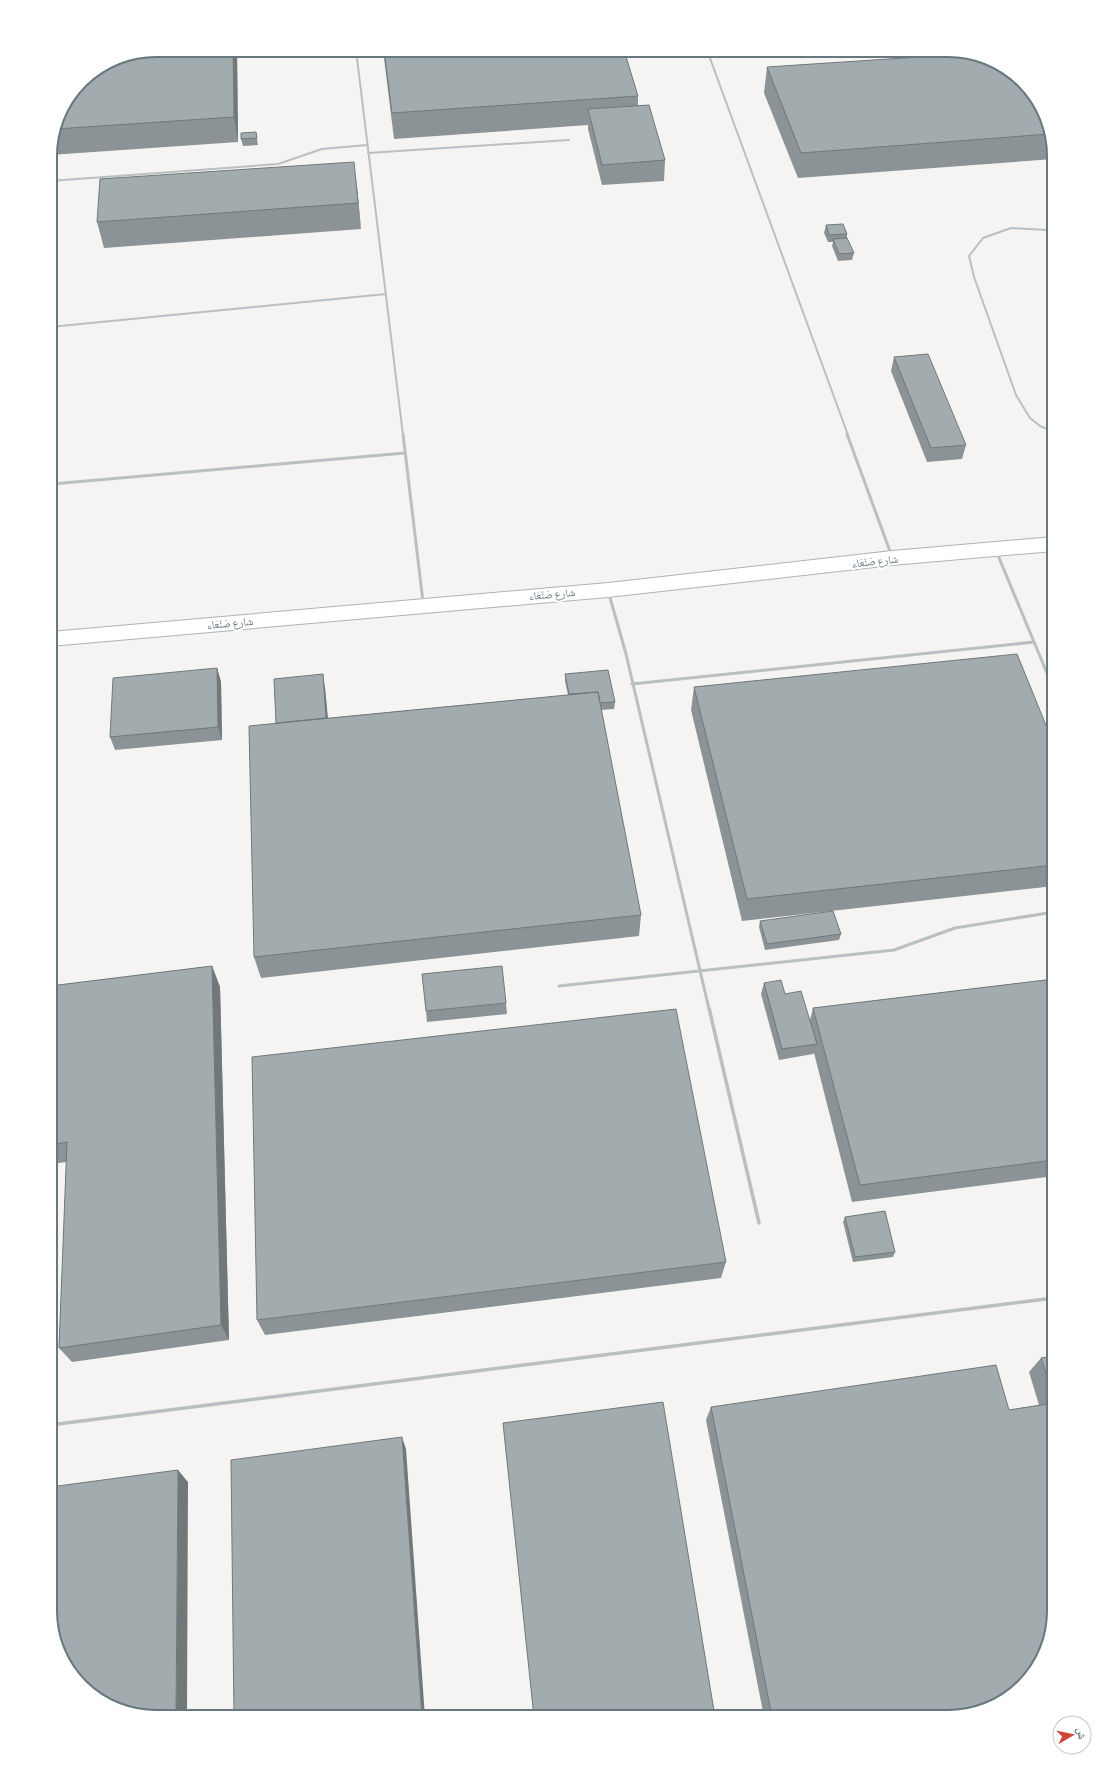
<svg xmlns="http://www.w3.org/2000/svg" width="1104" height="1767" font-family="'Asap Condensed','Noto Naskh Arabic',sans-serif">
<rect width="100%" height="100%" fill="#f5f4f2"/>
<g fill="none" stroke-linecap="round" stroke-linejoin="round">
<defs>
<path id="secondary" d="M1054 537V551L892 565 608 597 50 646V632L608 583 892 551Z"/>
</defs>
<use href="#secondary" stroke="#acb3b6" stroke-width="2"/>
<path stroke="#babfc1" stroke-width="2" d="M356 50 403 435
M707 50 848 435
M368 153 569 140
M50 181 278 164 322 149 367 145
M1047 230 1054 222
M1054 232 1047 230 1011 228 983 238 969 256 974 277 1016 395 1030 418 1040 426 1054 432
M50 327 386 294"/>
<path stroke="#babfc1" stroke-width="3" d="M403 434 423 602
M847 434 891 554
M52 484 405 453
M997 553 1054 690
M609 594 626 654 709 1009
M632 684 1034 642
M559 986 894 950 955 928 1054 912"/>
<path stroke="#babfc1" stroke-width="3.5" d="M709 1008 759 1223
M50 1425 1054 1298"/>
<use href="#secondary" fill="#fff" fill-rule="evenodd"/>
</g>
<path fill="#8b9396" d="M156 50H237L238 142 50 155V149L58 115Z
M383 50H624L638 96V106L665 160 664 181 602 185 588 129V125L394 139Z
M767 67 1043 109 1054 156V159L798 178 764 93Z
M256 132 258 145 243 146 241 139Z
M357 187 361 229 104 248 97 222Z
M826 225 847 234V238L854 253 852 260 838 261 832 246 833 242H828L824 233Z
M894 357 966 445 962 459 927 462 891 371Z
M217 668 221 682 222 740 115 750 110 737Z
M565 674 615 702 614 709 601 710 641 915 639 936 261 978 254 957 276 723 325 688 328 718 568 695 565 681Z
M694 687 1054 745V886L742 921 691 710Z
M760 921 841 934 839 940 765 950 759 927Z
M212 966 220 987 229 1340 72 1362 59 1348 67 1162 50 1164V986Z
M1054 979V1176L852 1202 814 1053 813 1054 779 1060 761 994 764 983 785 994 810 1020 813 1008Z
M506 1003 507 1014 427 1022 426 1011Z
M845 1217 895 1252 893 1257 853 1262 843 1222Z
M726 1262 721 1278 265 1335 257 1320Z
M1054 1356V1611L948 1717H764L706 1420 711 1407 1009 1410 1039 1405 1029 1372 1041 1358Z"/>
<path fill="#71787a" d="M233 50H237L238 142 234 117Z
M354 162 357 187 361 229 358 203Z
M217 668 221 682 222 740 218 727Z
M323 674 325 688 329 734 326 721Z
M212 966 220 987 229 1340 221 1325Z
M402 1437 406 1449 425 1717H422Z
M178 1470 188 1482 187 1717H176Z"/>
<path fill="#a2abae" stroke="#71787a" d="M156 50H233L234 117 55 129 58 115 81 81 116 58Z
M384 50H624L638 96 392 113Z
M965 54 1007 68 1043 109 1049 134 801 153 767 67Z
M649 105 665 160 602 165 588 109Z
M256 132 257 138 241 139V133Z
M354 162 358 203 97 222 100 179Z
M843 224 847 234 829 235 826 225Z
M847 238 854 253 839 254 833 239Z
M928 354 966 445 931 448 894 357Z
M1017 654 1054 745V865L747 899 694 687Z
M217 668 218 727 110 737 113 678Z
M608 670 615 702 600 703 598 692 569 694 565 674Z
M323 674 326 718 276 723 274 679Z
M598 692 641 915 254 957 249 726Z
M833 911 841 934 767 944 760 921Z
M212 966 221 1325 59 1348 67 1142 50 1145V986Z
M502 966 506 1003 426 1011 422 974Z
M1054 979V1160L860 1185 813 1008Z
M781 980 785 994 801 991 817 1044 782 1049 764 983Z
M676 1009 726 1262 257 1320 252 1057Z
M885 1211 895 1252 855 1257 845 1217Z
M1054 1356V1398L1041 1358Z
M996 1365 1009 1410 1054 1403V1611L1040 1664 995 1706 948 1717H772L711 1407Z
M663 1402 715 1717H534L503 1423Z
M402 1437 422 1717H234L231 1460Z
M178 1470 176 1717H149L97 1699 61 1658 50 1611V1487Z"/>
<g text-anchor="middle" stroke-width="4" stroke-linejoin="round" paint-order="stroke">
<g font-size="11" fill="#67787f" stroke="#fff">
<text transform="translate(875 561) rotate(-6)" y="4">شارع صَنْعَاء</text>
<text transform="translate(552 594) rotate(-5)" y="4">شارع صَنْعَاء</text>
<text transform="translate(230 623) rotate(-5)" y="4">شارع صَنْعَاء</text>
</g>
</g>
<path d="M0 0H1104V1767H0ZM156 57H948A99 99 0 0 1 1047 156V1611A99 99 0 0 1 948 1710H156A99 99 0 0 1 57 1611V156A99 99 0 0 1 156 57Z" fill="#fff" fill-rule="evenodd"/>
<path fill="none" stroke="#67787f" stroke-width="2" d="M156 57H948A99 99 0 0 1 1047 156V1611A99 99 0 0 1 948 1710H156A99 99 0 0 1 57 1611V156A99 99 0 0 1 156 57Z"/>
<g transform="translate(1072 1735) rotate(81)"><circle r="19" fill="#ffffff" stroke="#c2c9cc"/>
<path d="M0-3L7 15L0 10L-7 15Z" fill="#cf4638"/>
<text y="-6" font-size="11" font-weight="bold" text-anchor="middle" fill="#67787f">ش</text>
</g>
</svg>
